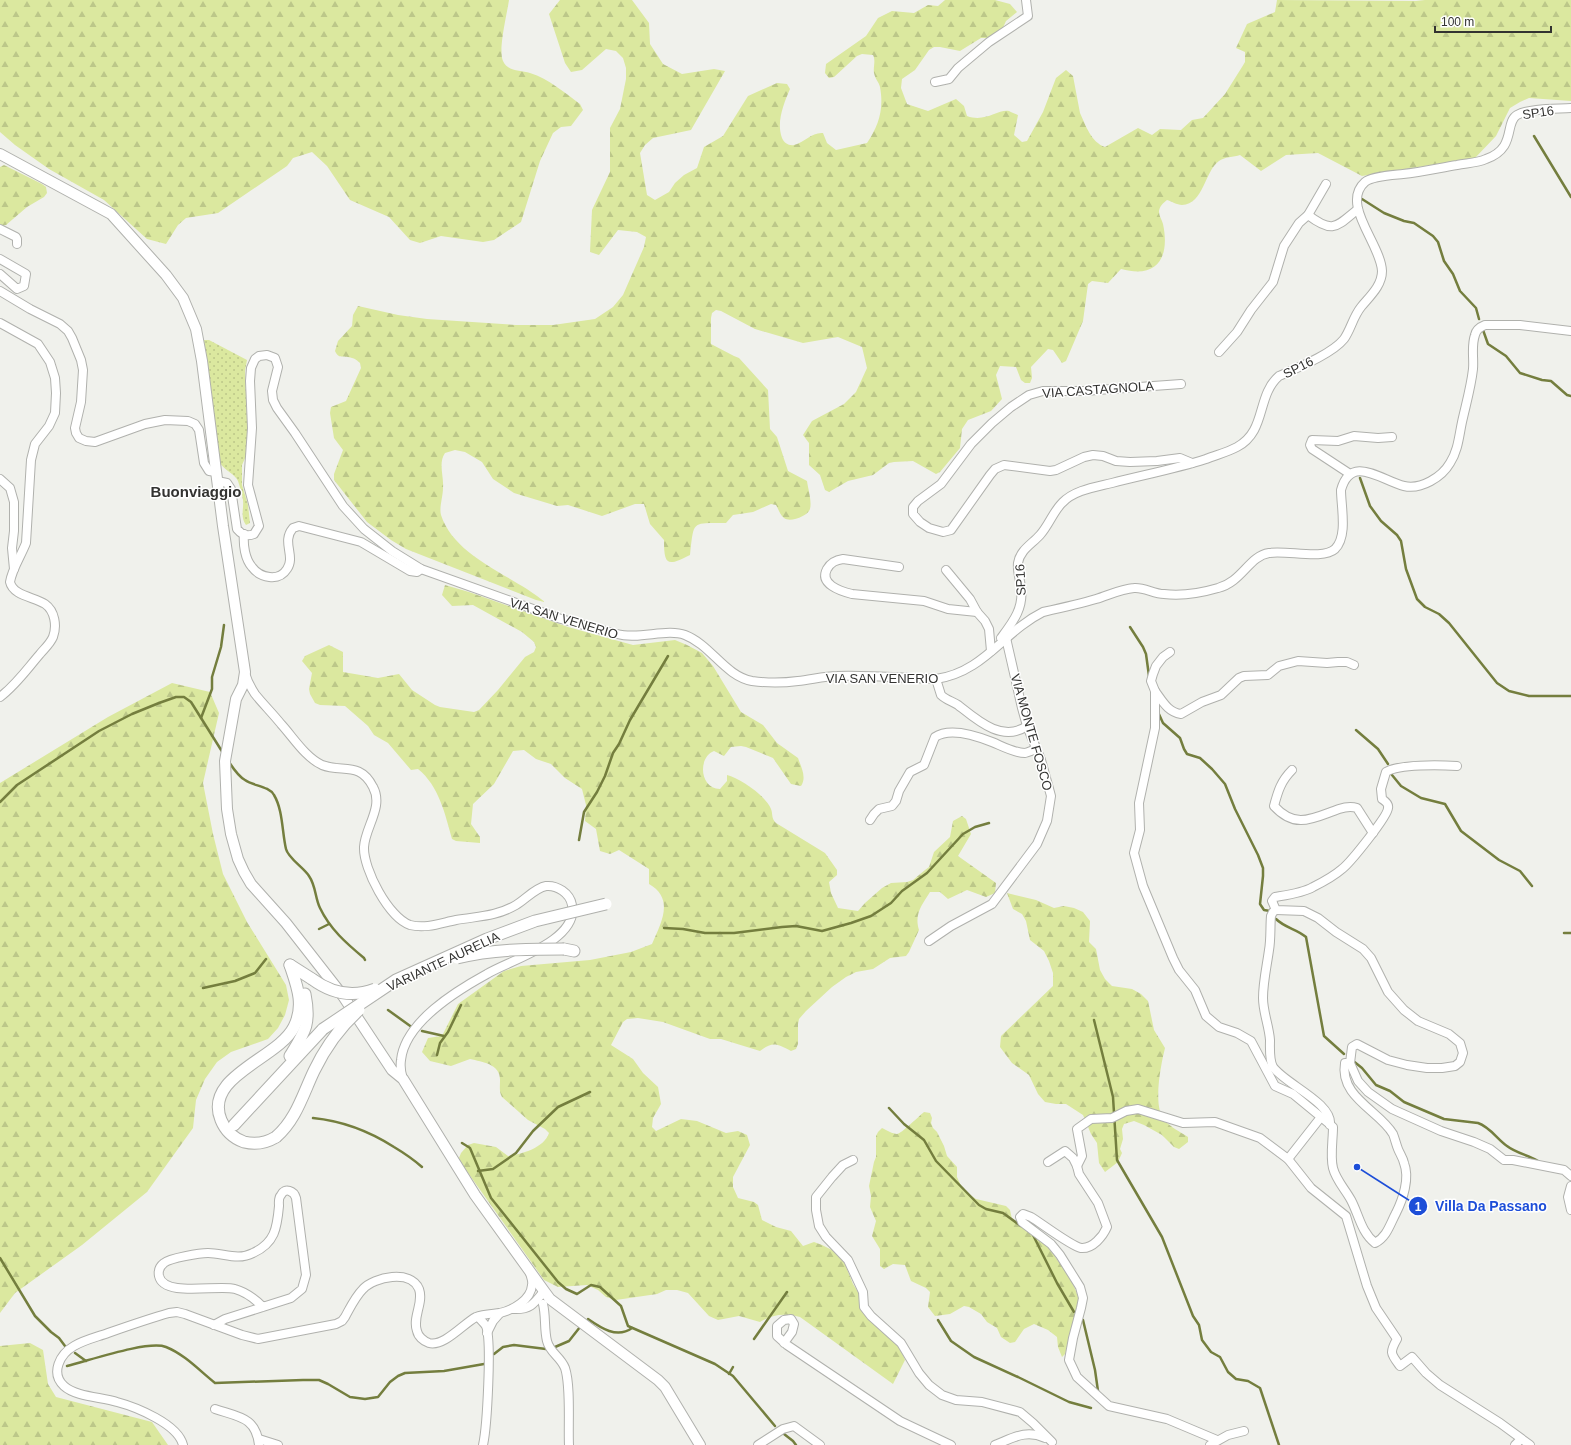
<svg xmlns="http://www.w3.org/2000/svg" width="1571" height="1445" font-family="Arial,sans-serif">
  <defs>
    <pattern id="grass-dots" width="8" height="8" patternUnits="userSpaceOnUse"><rect width="8" height="8" fill="#dbe89f"/><path d="M2 2h.1M6 6h.1" fill="none" stroke="#bcc789" stroke-width="1.8" stroke-linecap="round"/></pattern>
    <pattern id="forest-firs" width="22" height="20" patternUnits="userSpaceOnUse"><rect width="22" height="20" fill="#dbe89f"/><path d="M5 1l3.5 6h-7zM16 11l3.5 6h-7z" fill="#bcc789"/></pattern>
  </defs>
  <rect width="100%" height="100%" fill="#f0f1ec"/>
  <!-- grass -->
  <path fill="url(#grass-dots)" d="M203 340H209L247 360 245 371 248 442 246 456 242 465V485L248 505 250 523 246 525C240 517 244 509 243 500 242 494 240 487 238 481 235 474 224 470 220 463L202 341Z"/>
  <!-- forest -->
  <g fill="url(#forest-firs)">
    <path d="M0 0H509C507 14 498 50 503 61 508 72 521 70 530 73 549 79 565 93 580 104L583 110 571 126 561 127 553 133 540 161 521 222 494 240 483 242 441 236 420 243 410 240 389 217 350 200 327 166 312 152 293 158 287 166 218 213 186 218 178 225 166 244 147 239 104 200 49 169 15 145 0 132Z"/>
    <path d="M560 0H632L649 23 650 44 663 64 682 74 714 69 725 71 691 130 653 138 645 145 640 153 647 195 655 200 669 192 675 183 684 175 697 168 704 147 723 136 748 96 777 83 787 84 790 89C784 103 776 122 782 138 784 143 789 146 794 145 805 142 812 132 823 133L827 143 836 150 867 143C879 125 884 109 880 87 879 82 875 79 874 73 873 66 876 61 873 55L862 54 857 56 834 77 829 78 825 73 826 64 866 36 878 18 892 11 914 13 928 5 938 6 945 0H995L1010 4 1017 12 1006 21 1001 32 993 38H981L960 51 940 47H934L929 50 915 70 902 79 901 88 907 104 928 111 956 99 964 106 967 116C985 123 998 109 1009 111 1011 112 1015 114 1018 115L1014 135 1022 142 1027 141 1043 112 1056 78 1066 70 1073 76 1080 113C1086 126 1091 142 1105 147L1138 128 1152 135 1160 129 1181 130 1192 120 1203 118 1225 94 1242 67 1245 62V52L1236 48 1247 24 1275 12 1277 0 1416 1 1425 0H1571V101L1529 98 1520 102 1510 108 1496 136 1475 158 1362 176 1318 153 1286 155 1261 171 1240 155C1234 157 1224 157 1219 161 1204 172 1204 204 1182 205 1177 205 1171 201 1167 200 1163 203 1159 207 1159 212 1159 216 1162 220 1163 224 1170 257 1158 279 1121 269L1108 283 1092 281 1088 284 1083 321 1066 361 1062 363 1053 350 1048 349 1031 367 1032 378 1030 383H1025L1021 380 1016 367 1000 366 996 375 1002 399 991 411 968 420 962 429 960 448 940 472 936 474 913 461 894 462 889 463 873 475 848 481 829 492 825 490 820 475 809 465V443L803 435 812 421 844 404 856 392 867 368 862 347 838 337 803 343 755 329 721 311 716 310 712 313 711 318V344L734 356 739 358 768 390 770 429 777 437 788 471 807 481C808 489 812 501 810 509 808 516 790 523 784 518 780 515 778 508 776 505L771 504 753 512 733 515 726 523C691 523 694 520 690 555 667 567 664 565 664 540L650 524 644 504H635L602 516 568 505 557 506 514 493 493 479 482 462 465 452 455 450 445 453C438 463 444 476 443 488 443 496 439 508 441 515 455 558 513 575 545 602L536 600 406 549 391 540 367 522 334 480V474L343 450 334 438 330 413 331 407 346 401 361 368 360 363C358 361 354 358 352 358 344 355 339 360 335 351L338 341 352 326 353 315 358 306 398 315 427 319 516 325H553L595 319 613 307 623 295 644 247 646 237 637 232 618 230 599 255 590 252 592 210 610 172V128L620 109 626 79V68L623 58 616 51 606 49 582 70 571 72 565 63 549 14Z"/>
    <polygon points="4,165 42,184 46,187 47,193 44,197 27,207 6,225 0,226 0,167"/>
    <path d="M445 585 469 592 568 627 633 645 675 640 687 645 702 653 713 666 741 712 763 725 777 743 798 758C801 767 807 777 801 786L791 784 773 758 746 747 741 746 731 747 724 756 714 751C698 757 699 788 720 789L727 781V775C740 778 766 796 771 809 773 814 771 818 776 823L825 853 837 870V875L829 882 831 893 838 908 858 911 865 903 882 888 891 883 907 882 913 880 925 870 929 867 934 852 950 837 953 821 962 816 966 819 971 834 958 856 996 883 995 893 986 897 967 890 948 899 940 892H930C922 905 914 914 919 930L909 952 906 956 890 958 873 969 856 972 846 977 832 987 806 1011 799 1019 798 1024V1044L796 1049 791 1051C777 1044 773 1041 760 1051L721 1039H710L663 1022 638 1018 627 1019 623 1022 611 1045 633 1059 643 1073 658 1087 661 1104 653 1118 652 1127 656 1131 681 1119 697 1121 726 1133 738 1131 747 1135 750 1145 733 1177V1187L738 1198 754 1202 758 1205 762 1220 776 1227 791 1231 803 1246 814 1242 822 1245 836 1252 843 1259 853 1284 870 1311 893 1331 905 1360 893 1384 800 1317C785 1313 773 1314 760 1322L739 1316 718 1320 709 1316 688 1293 677 1290H666L657 1294 616 1300 606 1297 598 1290 587 1285 558 1287 544 1280 461 1163 459 1158 461 1153 468 1145 474 1143 496 1147 508 1156C522 1154 544 1148 549 1133L545 1129 528 1120 502 1097C499 1092 500 1087 500 1081 501 1064 483 1062 470 1059L451 1066 430 1061 422 1052 428 1038 442 1036 458 1004 504 971 521 966 590 960 631 952 652 944C661 923 675 899 649 884V869L619 850 610 854 600 851 596 829 585 821 586 805 582 789 565 778 551 764 536 759 524 750 513 751 494 784 473 804 471 824 480 837V843L456 841 452 839C445 814 439 786 418 769L411 770 388 743 374 735 368 726 345 706 320 705 315 703 310 694 309 689 312 673 302 661 305 656 329 645 343 652V672L378 678 399 674 412 690 435 705 440 707 474 712 479 710 498 690 525 657 534 652 536 647 534 642 522 632 473 605 452 606 442 595Z"/>
    <polygon points="172,683 210,692 219,713 203,783 213,834 223,874 247,922 286,985 289,1000 285,1015 278,1028 268,1039 231,1052 217,1062 205,1079 196,1100 193,1128 147,1192 82,1245 15,1293 0,1313 0,783 108,717"/>
    <path d="M1007 893 1036 900 1054 908 1064 906 1074 908 1083 912 1090 921 1089 942 1096 949 1100 970 1105 979 1112 986 1132 989 1141 994 1148 1001 1154 1030 1165 1048C1161 1064 1152 1108 1165 1121 1171 1127 1180 1132 1188 1137V1142L1179 1149 1174 1147 1162 1135 1144 1125 1134 1121 1124 1124 1122 1129 1123 1139 1120 1149 1122 1153 1118 1162 1105 1172 1099 1163 1097 1143 1091 1134 1083 1115 1066 1104H1056L1045 1102 1038 1094 1029 1075 1012 1063 1000 1047 1001 1036 1053 986V973L1049 961 1044 951 1030 940 1026 921 1022 914 1013 909Z"/>
    <path d="M924 1112 930 1113 932 1118 931 1123 933 1128 937 1132 944 1146 947 1156 957 1167V1177L963 1190 976 1199 1006 1206 1010 1210 1012 1219 1047 1245 1070 1278 1076 1291 1080 1303 1065 1354 1062 1357 1058 1347 1057 1337 1048 1330 1034 1324 1024 1329 1015 1342 1010 1343 1001 1337 997 1328 987 1322 981 1314 969 1307 964 1306 950 1314 935 1316 928 1307 930 1292 926 1288 911 1281 905 1265 893 1264 884 1269 880 1266V1249L872 1236 876 1221 870 1207 871 1196 869 1186 874 1162 876 1157V1136L878 1132 882 1128C886 1130 893 1134 897 1134 901 1134 919 1116 924 1112Z"/>
    <polygon points="30,1343 43,1350 48,1384 56,1397 152,1422 168,1445 0,1445 0,1346"/>
  </g>
  <g fill="none" stroke-linecap="round" stroke-linejoin="round">
    <!-- stream -->
    <g stroke="#747e3e" stroke-width="2.5">
      <polyline points="1534,136 1571,197"/>
      <polyline points="1362,199 1384,213 1404,221 1414,223 1433,236 1438,242 1444,261 1453,274 1460,291 1476,308 1479,319"/>
      <polyline points="1483,330 1488,344 1506,356 1520,373 1542,380 1551,381 1567,395 1571,396"/>
      <polyline points="1360,478 1370,506 1381,521 1397,535 1401,541 1406,569 1417,599 1425,607 1439,614 1449,623 1497,683 1509,691 1529,696 1571,696"/>
      <polyline points="1130,627 1143,647 1146,654 1149,676"/>
      <polyline points="1158,712 1163,723 1180,738 1184,749 1187,754 1200,758 1212,769 1225,784 1235,809 1258,855 1263,868 1263,876 1260,904 1264,910 1270,911"/>
      <polyline points="201,718 212,689 212,677 221,647 224,625"/>
      <polyline points="1356,730 1378,749 1388,764"/>
      <path d="M229 762C233 768 238 776 245 780 253 786 269 786 274 795 283 810 282 832 286 849 288 858 304 868 309 876 316 886 315 898 320 908 330 929 346 943 364 958L365 960"/>
      <polyline points="1392,775 1401,786 1421,798 1445,804 1461,831 1499,860 1520,871 1532,886"/>
      <polyline points="0,802 17,785 99,731 132,714 159,703 176,697 184,697 191,702 223,753"/>
      <polyline points="579,840 584,812 597,792 605,776 613,753 619,744 630,720 668,656"/>
      <path d="M1276 919C1285 928 1297 929 1306 937L1324 1036 1344 1054"/>
      <polyline points="664,928 683,929 705,933 734,933 782,927 796,926 822,931 851,923 871,916 891,903 902,891 927,873 963,834 975,827 989,823"/>
      <polyline points="319,929 329,924"/>
      <polyline points="1564,933 1571,933"/>
      <polyline points="203,988 235,981 255,973 266,959"/>
      <polyline points="388,1010 413,1028"/>
      <polyline points="1094,1020 1113,1097 1117,1160 1162,1237 1193,1316 1199,1325 1202,1340 1211,1352 1220,1357 1228,1372 1236,1379 1248,1381 1260,1388 1279,1445"/>
      <polyline points="422,1031 444,1036"/>
      <polyline points="437,1055 440,1043 448,1032 461,1005"/>
      <path d="M1352 1060 1362 1068 1376 1085 1390 1091 1404 1102 1444 1119 1478 1123C1490 1127 1497 1139 1507 1146 1516 1153 1528 1155 1538 1161"/>
      <polyline points="889,1108 904,1124 924,1140 936,1161 979,1205 986,1209 1003,1213 1021,1226"/>
      <path d="M313 1118C343 1121 369 1131 394 1147 404 1153 413 1159 422 1167"/>
      <polyline points="462,1143 470,1148 491,1198 558,1282 566,1289 577,1294 591,1285 600,1287 621,1306 628,1326 715,1364 733,1376 775,1426"/>
      <polyline points="478,1171 493,1169 516,1153 533,1131 558,1107 590,1092"/>
      <polyline points="1033,1235 1057,1283 1074,1312"/>
      <polyline points="0,1258 35,1316 51,1332 59,1338 65,1346"/>
      <path d="M588 1319C601 1328 617 1339 632 1328"/>
      <polyline points="938,1320 951,1341 974,1357 1018,1377 1069,1402 1091,1408"/>
      <polyline points="1083,1320 1095,1370 1098,1391"/>
      <polyline points="754,1339 787,1292"/>
      <polyline points="555,1347 569,1341 580,1327"/>
      <polyline points="75,1353 86,1361"/>
      <polyline points="494,1354 503,1347 514,1345 546,1349"/>
      <path d="M67 1366C88 1361 148 1340 166 1347 184 1354 200 1371 215 1383L303 1380H319L328 1384 350 1397 365 1399 378 1397 390 1382 398 1376 405 1373 444 1371 484 1364"/>
      <polyline points="729,1374 733,1367"/>
      <polyline points="784,1434 793,1441 796,1445"/>
    </g>
    <!-- minor casing -->
    <g stroke="#b0b1ad" stroke-width="10">
      <g id="minor">
        <polyline points="935,82 949,79 958,68 989,42 1028,16 1026,0"/>
        <polyline points="1308,215 1326,184"/>
        <polyline points="0,229 16,237 17,239 17,244"/>
        <polyline points="0,259 26,274 24,286 17,289 0,274"/>
        <polyline points="0,291 30,309 60,324 68,331 72,338 81,360 83,370 81,402 75,428 76,433 79,438 86,441 95,442 145,424 165,420 188,421 195,424 199,430 204,463 209,471 216,472"/>
        <path d="M0 323 38 344 50 362 55 378 56 393 55 413 49 426 35 444 31 460 26 543C21 556 12 569 10 582 13 596 35 597 45 604 55 611 57 626 53 637 50 644 44 649 40 654 27 669 16 685 0 697"/>
        <path d="M1219 352 1237 332 1251 310 1273 282 1284 246 1299 223 1308 215C1333 234 1336 227 1358 209"/>
        <polyline points="1181,384 1084,391 1043,391 1029,395 1011,407 992,423 971,444 941,484 918,501 913,507 913,514 920,522 929,528 943,532 951,530 990,475 995,469 1004,465 1050,471 1056,470 1084,457 1093,455 1103,456 1116,461 1130,462 1157,461 1180,458 1192,463"/>
        <polyline points="1350,474 1312,449 1310,445 1312,440 1338,441 1354,436 1378,438 1392,437"/>
        <polyline points="0,479 10,488 14,502 14,531 12,548 14,569"/>
        <path d="M217 481 227 483 231 489 237 529C242 535 247 537 254 534L259 526 248 485 252 428 250 381 251 368 255 359 259 356 267 355 275 358 278 367 272 391 273 400 277 408 295 433 343 506 364 529 392 551 421 569 561 619 617 634C639 640 667 628 685 635 711 645 725 676 752 681 767 683 783 683 798 681 810 680 824 676 837 676 870 675 903 678 936 679 984 672 1003 632 1043 612 1061 608 1079 604 1096 599 1109 595 1121 589 1134 588 1144 587 1154 594 1164 594 1181 596 1201 593 1218 588 1242 582 1249 556 1269 553 1287 550 1323 560 1335 549 1348 536 1341 507 1341 490 1351 453 1382 481 1404 486 1421 490 1442 477 1450 463 1458 451 1459 436 1462 422 1466 404 1471 387 1473 369 1474 358 1471 346 1475 335 1476 330 1480 327 1485 325H1520L1571 331"/>
        <path d="M244 534C243 545 245 559 252 567 260 578 279 582 287 569 296 556 281 542 293 528L299 526 361 542 410 571 417 572 421 569"/>
        <path d="M899 567 843 559C836 560 831 562 827 569 819 584 840 591 852 594L924 601 948 609 977 612"/>
        <polyline points="946,570 970,599 977,612 985,621 989,629 991,651"/>
        <path d="M1001 638C1013 622 1024 608 1021 587 1020 579 1017 571 1018 563 1020 550 1032 544 1040 535 1049 525 1053 512 1062 503 1074 490 1096 487 1112 483 1143 475 1175 469 1206 459 1216 455 1228 452 1237 447 1267 431 1256 396 1279 376 1297 368 1332 354 1344 339 1351 329 1353 317 1361 307 1369 297 1382 286 1382 271 1381 244 1340 204 1365 182 1372 176 1394 175 1403 174 1421 172 1439 168 1457 165 1467 163 1477 163 1486 159 1517 148 1504 123 1517 115 1529 108 1557 109 1571 108"/>
        <polyline points="1170,652 1163,657 1156,666 1153,674 1151,681 1155,691 1155,728 1139,803 1140,830 1134,853 1143,886 1173,958 1179,970 1195,990 1206,1016 1219,1027 1237,1033 1251,1041 1275,1086 1293,1094 1321,1117 1288,1159"/>
        <path d="M245 673C247 680 251 688 255 694 263 704 273 714 281 724 293 737 305 757 322 765 342 773 360 761 373 787 384 807 365 827 364 847 363 869 389 918 410 925 426 929 441 923 456 920 479 916 495 917 516 905 526 899 535 888 546 886 557 885 570 893 572 905 579 941 510 960 487 974 456 991 405 1022 401 1060 400 1067 401 1073 403 1079"/>
        <path d="M936 679 941 695C946 700 952 701 958 705 977 720 1002 743 1027 726"/>
        <path d="M1155 691C1163 702 1168 712 1181 714L1202 702 1221 695 1239 678 1244 676 1268 675 1279 666 1298 661 1327 663 1338 662H1347L1354 665"/>
        <path d="M1457 766C1440 765 1399 764 1386 772L1381 789 1382 799C1385 801 1389 804 1388 808 1388 816 1350 863 1342 869 1334 876 1323 882 1313 887 1303 893 1287 895 1275 897L1272 901 1276 910 1304 911 1318 918 1336 932 1363 949 1371 958 1388 992 1404 1010 1418 1021 1449 1034 1460 1043 1463 1053 1460 1062 1455 1066 1442 1068H1427L1407 1065 1388 1060 1357 1044 1352 1047 1350 1063 1358 1081 1368 1092 1392 1109 1441 1131 1474 1142 1490 1149 1504 1160H1513L1564 1170 1571 1176"/>
        <path d="M1292 770C1281 781 1278 791 1274 806 1296 830 1313 818 1339 809 1345 807 1351 806 1357 808L1373 833"/>
        <path d="M870 820 874 814 879 809 892 806 896 801 899 791 910 772 924 765 935 737C950 727 977 736 992 742 1002 746 1014 753 1025 753 1029 752 1033 750 1037 749"/>
        <path d="M1276 910 1273 912 1271 916C1270 927 1271 939 1269 950 1267 965 1263 982 1263 998 1263 1012 1269 1026 1270 1040 1270 1047 1269 1060 1273 1067 1285 1084 1333 1103 1330 1125"/>
        <polyline points="929,941 951,926 992,904 1037,844 1047,821 1051,796 1048,785 1041,760 1027,726 1022,708 1006,638"/>
        <path d="M1321 1117 1333 1127C1333 1140 1330 1156 1333 1168 1336 1180 1345 1189 1351 1200 1359 1215 1361 1232 1375 1243 1387 1237 1390 1224 1396 1213 1403 1199 1410 1178 1404 1163 1403 1158 1400 1154 1398 1149 1396 1144 1395 1139 1393 1134 1380 1111 1339 1097 1345 1063H1350"/>
        <polyline points="853,1160 843,1165 832,1177 816,1197 816,1210 819,1226 826,1237 848,1260 863,1292 864,1307 871,1316 901,1343 919,1373 929,1385 942,1395 956,1400 982,1402 1020,1412 1033,1423 1052,1442"/>
        <path d="M1048 1162 1065 1151 1073 1158 1077 1166 1079 1174 1098 1203 1107 1227C1103 1236 1093 1249 1081 1248 1071 1246 1041 1223 1031 1217L1023 1214 1020 1217 1022 1222 1051 1244 1060 1255 1080 1287 1083 1298 1081 1308 1073 1338 1069 1360 1077 1377 1109 1406 1167 1419 1217 1440"/>
        <path d="M1077 1166 1082 1156 1077 1129 1091 1119 1112 1118 1126 1111 1138 1109 1183 1123 1215 1122 1260 1138 1288 1159 1311 1188 1346 1216 1367 1286 1376 1308 1397 1339C1389 1353 1391 1354 1400 1366L1412 1357 1426 1373 1440 1385 1500 1423 1530 1445"/>
        <polyline points="1571,1186 1568,1197 1571,1210"/>
        <path d="M543 1304C546 1316 544 1329 547 1341 550 1353 560 1356 565 1368 571 1386 568 1425 569 1445"/>
        <path d="M513 1309C530 1310 534 1304 544 1291"/>
        <path d="M478 1317C480 1319 484 1323 486 1326 492 1341 487 1427 483 1445"/>
        <path d="M214 1325 225 1319 291 1298 302 1289 306 1275 296 1198C294 1191 285 1187 281 1195 278 1198 279 1203 279 1206 277 1228 275 1243 253 1253 238 1261 223 1253 208 1253 200 1253 170 1258 164 1263 160 1266 158 1271 159 1276 164 1298 219 1284 235 1289 246 1292 255 1299 263 1307"/>
        <polyline points="487,1333 493,1321 500,1313"/>
        <polyline points="784,1343 792,1332 794,1324 791,1319 784,1320 777,1326 777,1336 787,1345 900,1421 951,1445"/>
        <path d="M215 1409C239 1417 256 1417 259 1445"/>
        <polyline points="259,1439 278,1445"/>
        <path d="M183 1445C178 1424 136 1407 117 1402 102 1397 76 1397 64 1386 50 1373 60 1354 74 1346 84 1340 97 1337 108 1333 128 1326 148 1319 169 1313L177 1312 185 1314 242 1335 258 1339 336 1324 342 1321 345 1317C350 1308 355 1297 363 1289 374 1277 411 1269 419 1289 424 1303 412 1317 417 1331 418 1336 423 1341 429 1343 444 1347 463 1324 476 1317 483 1314 492 1314 500 1313 513 1310 531 1300 532 1285 533 1281 531 1277 530 1273"/>
        <polyline points="758,1445 783,1429 794,1426 820,1445"/>
        <path d="M995 1445C1013 1438 1026 1429 1045 1438"/>
        <polyline points="1210,1445 1228,1435 1244,1431"/>
        <polyline points="1515,1445 1521,1439"/>
      </g>
    </g>
    <!-- major casing -->
    <g stroke="#b0b1ad" stroke-width="12">
      <polyline id="major" points="0,154 111,214 166,275 183,298 196,329 202,361 223,526 245,672 243,685 236,699 225,761 227,809 231,834 238,859 244,872 251,884 286,923 343,996 392,1070 403,1079 475,1195 544,1291 550,1299 658,1380 665,1387 700,1445"/>
    </g>
    <!-- highway casing -->
    <g stroke="#b0b1ad" stroke-width="13">
      <g id="highway">
        <polyline points="564,949 574,951"/>
        <polyline points="290,965 312,979"/>
        <path d="M290 1056C305 1032 311 1024 305 994"/>
        <polyline points="234,1125 323,1029"/>
        <path d="M276 1137C266 1143 256 1145 244 1142 233 1138 225 1130 221 1120 203 1076 278 1059 294 1027 305 1005 297 986 290 965"/>
      </g>
    </g>
    <!-- minor -->
    <use href="#minor" stroke="#fff" stroke-width="8"/>
    <!-- major -->
    <use href="#major" stroke="#fff" stroke-width="10"/>
    <!-- highway -->
    <use href="#highway" stroke="#fff" stroke-width="11"/>
    <!-- highway-bridge casing -->
    <g stroke="#b0b1ad" stroke-width="13" stroke-linecap="butt">
      <g id="highway-bridge">
        <path d="M457 958C492 949 528 949 564 949"/>
        <path d="M312 979C331 993 352 998 375 989"/>
        <polyline points="323,1029 396,980 487,939 535,921 606,904"/>
        <path d="M276 1137C296 1120 303 1094 314 1071 325 1048 340 1027 359 1010"/>
      </g>
    </g>
    <!-- highway-bridge -->
    <use href="#highway-bridge" stroke="#fff" stroke-width="11"/>
  </g>
  <g text-anchor="middle" stroke-width="3" stroke-linejoin="round" paint-order="stroke">
    <!-- street labels -->
    <g font-size="13" fill="#333331" stroke="#fff">
      <text transform="translate(1538 112) rotate(-8)" y="5">SP16</text>
      <text transform="translate(1298 367) rotate(-27)" y="5">SP16</text>
      <text transform="translate(1098 389) rotate(-4)" y="5">VIA CASTAGNOLA</text>
      <text transform="translate(1020 580) rotate(-93)" y="5">SP16</text>
      <text transform="translate(564 618) rotate(17)" y="5">VIA SAN VENERIO</text>
      <text x="882" y="683">VIA SAN VENERIO</text>
      <text transform="translate(1032 732) rotate(74)" y="5">VIA MONTE FOSCO</text>
      <text transform="translate(443 961) rotate(-25)" y="5">VARIANTE AURELIA</text>
    </g>
    <!-- quarter labels -->
    <g font-size="15" font-weight="bold" fill="#333331" stroke="#fff">
      <text x="196" y="497">Buonviaggio</text>
    </g>
  </g>
  <!-- callouts -->
  <path fill="none" stroke="#1d4ed8" stroke-width="1.5" d="M1357 1167L1418 1206"/>
  <g fill="#1d4ed8" stroke="#fff" stroke-width="1.5">
    <circle cx="1357" cy="1167" r="4"/>
    <circle cx="1418" cy="1206" r="10"/>
  </g>
  <g font-size="12" text-anchor="middle" font-weight="bold" fill="#fff">
    <text x="1418" y="1211">1</text>
  </g>
  <g font-size="14" text-anchor="middle" font-weight="bold" fill="#1d4ed8" stroke="#fff" stroke-width="3" stroke-linejoin="round" paint-order="stroke">
    <text x="1491" y="1211">Villa Da Passano</text>
  </g>
  <!-- scale -->
  <path d="M1435 26v6h116v-6" fill="none" stroke="#333331" stroke-width="2"/>
  <text x="1441" y="26" font-size="12" fill="#333331" stroke="#ffffff" stroke-width="3" paint-order="stroke">100 m</text>
</svg>
